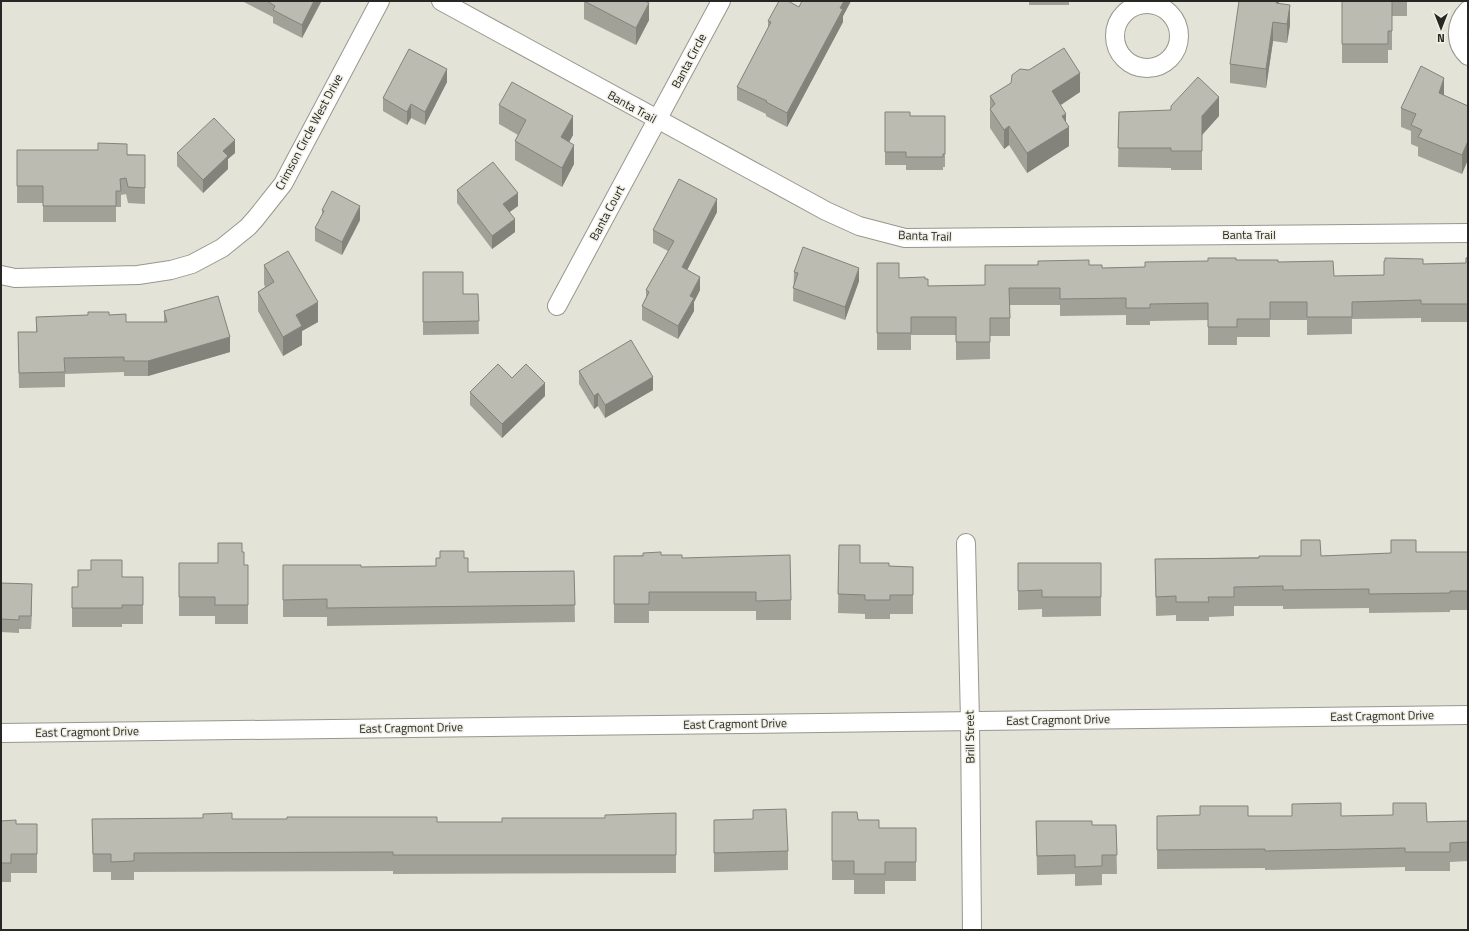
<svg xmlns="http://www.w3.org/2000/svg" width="1469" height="931" font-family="'Titillium Web',sans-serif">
  <rect width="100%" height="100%" fill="#e3e3d8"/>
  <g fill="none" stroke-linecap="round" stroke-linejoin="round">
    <!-- street casing -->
    <g stroke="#97978d" stroke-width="20">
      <g id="street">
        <polyline points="441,1 826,211 859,226 905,238 1468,233"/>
        <circle cx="1147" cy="36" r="32"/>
        <path d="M1468 10C1455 23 1454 43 1468 56"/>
        <polyline points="1,275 15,278 138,275 171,270 192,264 222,248 248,227 256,218 283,184 380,1"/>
        <polyline points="557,306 721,1"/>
        <polyline points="966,543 970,722 972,930"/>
        <polyline points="1,733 1468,715"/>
      </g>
    </g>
    <!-- street -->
    <use href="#street" stroke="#fff" stroke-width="18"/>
  </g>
  <!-- wall -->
  <g fill="#a1a198">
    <polygon points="242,1 321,1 321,2 302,38 273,23 273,17"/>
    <polygon points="584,1 649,20 636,45 584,19"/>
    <polygon points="802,1 851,1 843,16 843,22 787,127 766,116 766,114 737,100 737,87 768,28 768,21 799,7"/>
    <rect x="1029" y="1" width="40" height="4"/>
    <polygon points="1279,1 1279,4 1290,25 1287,43 1273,41 1266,88 1230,83 1230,64"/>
    <polygon points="1342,1 1407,1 1407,16 1392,16 1392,50 1388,50 1388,63 1342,63"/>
    <polygon points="447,82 425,125 411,118 407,125 383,111 383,98"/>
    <polygon points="1011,83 1080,92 1060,105 1066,123 1069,146 1027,173 1009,145 1004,149 990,128 990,96"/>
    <polygon points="1444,96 1468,106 1462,174 1418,156 1418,147 1411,144 1411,131 1401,127 1401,108"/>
    <polygon points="499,105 573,135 569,142 574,164 562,187 515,160 515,141 518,135 499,124"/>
    <polygon points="885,112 910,116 945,116 945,167 943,167 943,170 906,170 906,165 885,165"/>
    <polygon points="1119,112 1219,116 1202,135 1202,170 1171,170 1171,168 1118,167"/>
    <polygon points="17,150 145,155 145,204 128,203 126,194 121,195 121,207 116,207 116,222 43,222 43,203 17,203"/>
    <polygon points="177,153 235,153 228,159 228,169 203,193 177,166"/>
    <polygon points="457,190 518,206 509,212 515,232 492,249 457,203"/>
    <polygon points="322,210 360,220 342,255 315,241 315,228 322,215"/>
    <polygon points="717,212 687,270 700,290 694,302 694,311 678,339 642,320 642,306 646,297 646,290 668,251 653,243 653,230"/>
    <polygon points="1468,257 1468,322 1421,322 1421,318 1352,319 1352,334 1307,335 1307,320 1270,320 1270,337 1237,337 1237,345 1208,345 1208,320 1150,321 1150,325 1126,325 1126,315 1060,316 1060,305 1010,305 1010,336 990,336 990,359 956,360 956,335 911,335 911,350 877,350 877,263 899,278 925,279 928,286 985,285 1089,265 1102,268 1145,267 1208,261 1236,260 1278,262 1334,276 1384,275 1423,264 1466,263"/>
    <polygon points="264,265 318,322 302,331 302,345 283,356 258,311 258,292 265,287 264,284"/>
    <polygon points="423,272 463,294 478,294 479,334 423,335"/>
    <polygon points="794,272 859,281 845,320 793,301"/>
    <polygon points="164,311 230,352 148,376 124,376 124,372 65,374 65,387 19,388 18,332 36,332 36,317 109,315 126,322 164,322"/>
    <polygon points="579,371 653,390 605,418 598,406 594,409 579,384"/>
    <polygon points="512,378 545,396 502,438 470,405 470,392"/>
    <polygon points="839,545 860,563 889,566 913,567 913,614 890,614 890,619 865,619 865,614 838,613"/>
    <polygon points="242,552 244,565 248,565 248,624 215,624 215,616 179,616 179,563 218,563"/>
    <polygon points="1416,552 1468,552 1468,610 1450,610 1450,612 1369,613 1369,608 1283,609 1283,606 1234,606 1234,616 1209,617 1209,621 1176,621 1176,615 1156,616 1155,559 1321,556"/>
    <polygon points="661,555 682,558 791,600 791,620 756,620 756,611 649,611 649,623 614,623 614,556"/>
    <polygon points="464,558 468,572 574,571 575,622 327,626 327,617 283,617 283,565 361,567 436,566"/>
    <polygon points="1018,563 1101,563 1101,616 1042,617 1042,609 1018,610"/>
    <polygon points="122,577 143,577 143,624 122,624 122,627 72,627 72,587 78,587"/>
    <polygon points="1,583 32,597 31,629 19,629 19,633 1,632"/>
    <polygon points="832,812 879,828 916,828 916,881 885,881 885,894 854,894 854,880 832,880"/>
    <polygon points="676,813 676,873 393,874 393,871 134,872 134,880 111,880 111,872 93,872 92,819 232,819 437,822 502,822 605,818"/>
    <polygon points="1157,816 1341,816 1427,822 1468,821 1468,861 1450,862 1450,871 1405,871 1405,867 1265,870 1265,868 1157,869"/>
    <polygon points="714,820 788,851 788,870 714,872"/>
    <polygon points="1,821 16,824 37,824 37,873 11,873 11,882 1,882"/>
    <polygon points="1036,821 1092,825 1116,825 1117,874 1102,874 1102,885 1075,886 1075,874 1037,875"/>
  </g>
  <!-- shaded-wall -->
  <g fill="#83837c">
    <polygon points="314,1 321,1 321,2 302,38 302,25"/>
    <polygon points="844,1 851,1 843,16 843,22 787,127 787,113"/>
    <polygon points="1277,1 1279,1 1279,4 1276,23"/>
    <polygon points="649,3 649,20 636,45 636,28"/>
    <polygon points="1290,5 1290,25 1287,43 1287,24"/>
    <polygon points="1273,22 1273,41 1266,88 1266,69"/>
    <polygon points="447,69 447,82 425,125 425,112"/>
    <polygon points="1080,73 1080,92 1052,111 1052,91"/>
    <polygon points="1444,78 1444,98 1439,93"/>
    <polygon points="1219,97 1219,116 1202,135 1202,116"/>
    <polygon points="411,104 411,118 407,125 407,112"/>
    <polygon points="1066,114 1066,128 1069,127 1069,146 1027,173 1027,153 1062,116"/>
    <polygon points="573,116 573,135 561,157 561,137"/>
    <polygon points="1009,126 1009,145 1004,149 1004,130"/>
    <polygon points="235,140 235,153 228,159 228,169 203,193 203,180 223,151"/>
    <polygon points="1468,141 1468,160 1462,174 1462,155"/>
    <polygon points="574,145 574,164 562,187 562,168"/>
    <polygon points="518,193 518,206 503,217 503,204"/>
    <polygon points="717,199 717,212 682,280 682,267"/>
    <polygon points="360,206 360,220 342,255 342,242"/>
    <polygon points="515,219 515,232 492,249 492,236"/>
    <polygon points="859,268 859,281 845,320 845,307"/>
    <polygon points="700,277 700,290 694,302 694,311 678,339 678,326 690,296"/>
    <polygon points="318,302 318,322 302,331 302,345 283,356 283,337 296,315"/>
    <polygon points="230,337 230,352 148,376 148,361"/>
    <polygon points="653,377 653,390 605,418 605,405"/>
    <polygon points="545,383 545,396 502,438 502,424"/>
    <polygon points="598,393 598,406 594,409 594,396"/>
    <polygon points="32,584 32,597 31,629 31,616"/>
  </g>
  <!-- building -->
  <g fill="#bbbbb1" stroke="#83837c">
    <polygon points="267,1 314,1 302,25 273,10 275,6"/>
    <polygon points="585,1 645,1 649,3 636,28 584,1"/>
    <polygon points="779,1 788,1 799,7 802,1 844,1 840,8 843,9 787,113 766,102 767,101 737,87 771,22 768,21"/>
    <polygon points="1239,1 1277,1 1276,3 1290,5 1287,24 1273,22 1266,69 1230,64"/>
    <polygon points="1342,1 1392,1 1392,31 1388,31 1388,44 1342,44"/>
    <polygon points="1064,48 1080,73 1052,91 1066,114 1062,116 1069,127 1027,153 1009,126 1004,130 990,109 995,104 990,96 1011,83 1012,75 1020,69 1029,70"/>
    <polygon points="409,49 447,69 425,112 411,104 407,112 383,98"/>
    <polygon points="1421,66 1444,78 1439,93 1468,106 1468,141 1462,155 1418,137 1422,130 1411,125 1416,114 1401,108"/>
    <polygon points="1198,77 1219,97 1202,116 1202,151 1171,151 1171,148 1118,148 1119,112 1171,110 1171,106"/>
    <polygon points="512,82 573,116 561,137 574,145 562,168 515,141 526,120 499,105"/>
    <polygon points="885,112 910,112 910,116 945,116 945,154 943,154 943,157 906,157 906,152 885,152"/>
    <polygon points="214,118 235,140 223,151 228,156 203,180 177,153"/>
    <polygon points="98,143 127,144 127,155 145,155 145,188 128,187 126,178 120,179 121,191 116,191 116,206 43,206 43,186 17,186 17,150 98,150"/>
    <polygon points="493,162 518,193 503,204 515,219 492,236 457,190"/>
    <polygon points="679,179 717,199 682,267 700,277 690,296 694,298 678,326 642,306 649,292 646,290 674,241 653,230"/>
    <polygon points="332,191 360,206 342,242 315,228 324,211 322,210"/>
    <polygon points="803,247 859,268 845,307 793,288 798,273 794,272"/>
    <polygon points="288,251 318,302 296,315 302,326 283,337 258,292 274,282 264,265"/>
    <polygon points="1468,257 1468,304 1421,304 1421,300 1352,302 1352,317 1307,317 1307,302 1270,302 1270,319 1237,319 1237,327 1208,327 1208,303 1150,304 1150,308 1126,308 1126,298 1060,299 1060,288 1009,288 1010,318 990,318 990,342 956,342 956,317 911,317 911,333 877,333 877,263 899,263 899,278 925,277 925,279 928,279 928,286 985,285 985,265 1038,265 1038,261 1089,260 1089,265 1102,265 1102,268 1145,267 1145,262 1208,261 1208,258 1236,258 1236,260 1278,260 1278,262 1333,261 1334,276 1384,275 1384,261 1385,261 1385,258 1423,259 1423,264 1466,263 1466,258"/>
    <polygon points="423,272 463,272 463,294 478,294 479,321 423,322"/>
    <polygon points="218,296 230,337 148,361 124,361 124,357 64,358 65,372 19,373 18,332 37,332 36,317 88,315 88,312 109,312 109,315 126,314 126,322 167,322 164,311"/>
    <polygon points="631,340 653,377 605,405 598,393 594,396 579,371"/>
    <polygon points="498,364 512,378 526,364 545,383 502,424 470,392"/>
    <polygon points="1301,540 1320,540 1321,556 1391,553 1391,540 1416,540 1416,552 1468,552 1468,591 1450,591 1450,593 1369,594 1369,589 1283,590 1283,586 1234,587 1234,597 1208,597 1209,602 1176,602 1176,596 1156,597 1155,559 1259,558 1259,556 1301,556"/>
    <polygon points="218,543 242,543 242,552 244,552 244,565 248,565 248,605 215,605 215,597 179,597 179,563 218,563"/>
    <polygon points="839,545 860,545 860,563 889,563 889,566 913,567 913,595 890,595 890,600 865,600 865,595 838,594"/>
    <polygon points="440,551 464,551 464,558 468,558 468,572 574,571 575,605 327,608 327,599 283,600 283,565 361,565 361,567 436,566 436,558 440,558"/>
    <polygon points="661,552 661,555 682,555 682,558 790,555 791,600 756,601 756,592 649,592 649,604 614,604 614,556 643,556 643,553"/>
    <polygon points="91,560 122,560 122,577 143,577 143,605 122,605 122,608 72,608 72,587 78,587 78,570 91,570"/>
    <polygon points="1018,563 1101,563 1101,597 1042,597 1042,590 1018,591"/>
    <polygon points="1,583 32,584 31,616 19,616 19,620 1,619"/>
    <polygon points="1341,803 1341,816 1393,815 1393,803 1426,803 1427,822 1468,821 1468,842 1450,843 1450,852 1405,852 1405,848 1265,851 1265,849 1157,850 1157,816 1200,815 1200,806 1248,806 1248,816 1292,816 1292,804"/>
    <polygon points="786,809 788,851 714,853 714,820 753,819 753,810"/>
    <polygon points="832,812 857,812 858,820 879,820 879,828 916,828 916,862 885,862 885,874 854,874 854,861 832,861"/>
    <polygon points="232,813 232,819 287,819 287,817 437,817 437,822 502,822 502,818 605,818 605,815 676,813 676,855 393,855 393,852 134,853 134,861 111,862 111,854 93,854 92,819 203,818 203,814"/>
    <polygon points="16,820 16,824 37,824 37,854 11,854 11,863 1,863 1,821"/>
    <polygon points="1036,821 1092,821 1092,825 1116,825 1117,855 1102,855 1102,866 1075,867 1075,855 1037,856"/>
  </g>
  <g text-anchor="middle" stroke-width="3" stroke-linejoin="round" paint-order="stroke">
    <!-- street labels -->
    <g font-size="12" fill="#272723" stroke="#f0f0e6">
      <text transform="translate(689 61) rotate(-62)" y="4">Banta Circle</text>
      <text transform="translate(632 107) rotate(29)" y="4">Banta Trail</text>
      <text transform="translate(309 132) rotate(-62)" y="4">Crimson Circle West Drive</text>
      <text transform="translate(607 213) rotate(-62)" y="4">Banta Court</text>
      <text x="1249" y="239">Banta Trail</text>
      <text transform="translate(925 236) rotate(2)" y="4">Banta Trail</text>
      <text transform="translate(1382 716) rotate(-1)" y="4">East Cragmont Drive</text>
      <text transform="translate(1058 720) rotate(-1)" y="4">East Cragmont Drive</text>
      <text transform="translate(735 724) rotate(-1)" y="4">East Cragmont Drive</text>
      <text transform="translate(411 728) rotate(-1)" y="4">East Cragmont Drive</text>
      <text transform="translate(87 732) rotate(-1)" y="4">East Cragmont Drive</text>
      <text transform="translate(970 737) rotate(-91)" y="4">Brill Street</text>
    </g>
  </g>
  <!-- border -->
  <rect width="1469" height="931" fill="none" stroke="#272723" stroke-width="4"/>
  <!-- north arrow -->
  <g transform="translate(1441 28) rotate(180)" stroke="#f0f0e6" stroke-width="3" paint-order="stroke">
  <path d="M0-3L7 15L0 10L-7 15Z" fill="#272723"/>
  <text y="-6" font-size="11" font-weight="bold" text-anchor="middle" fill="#272723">N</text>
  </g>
</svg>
